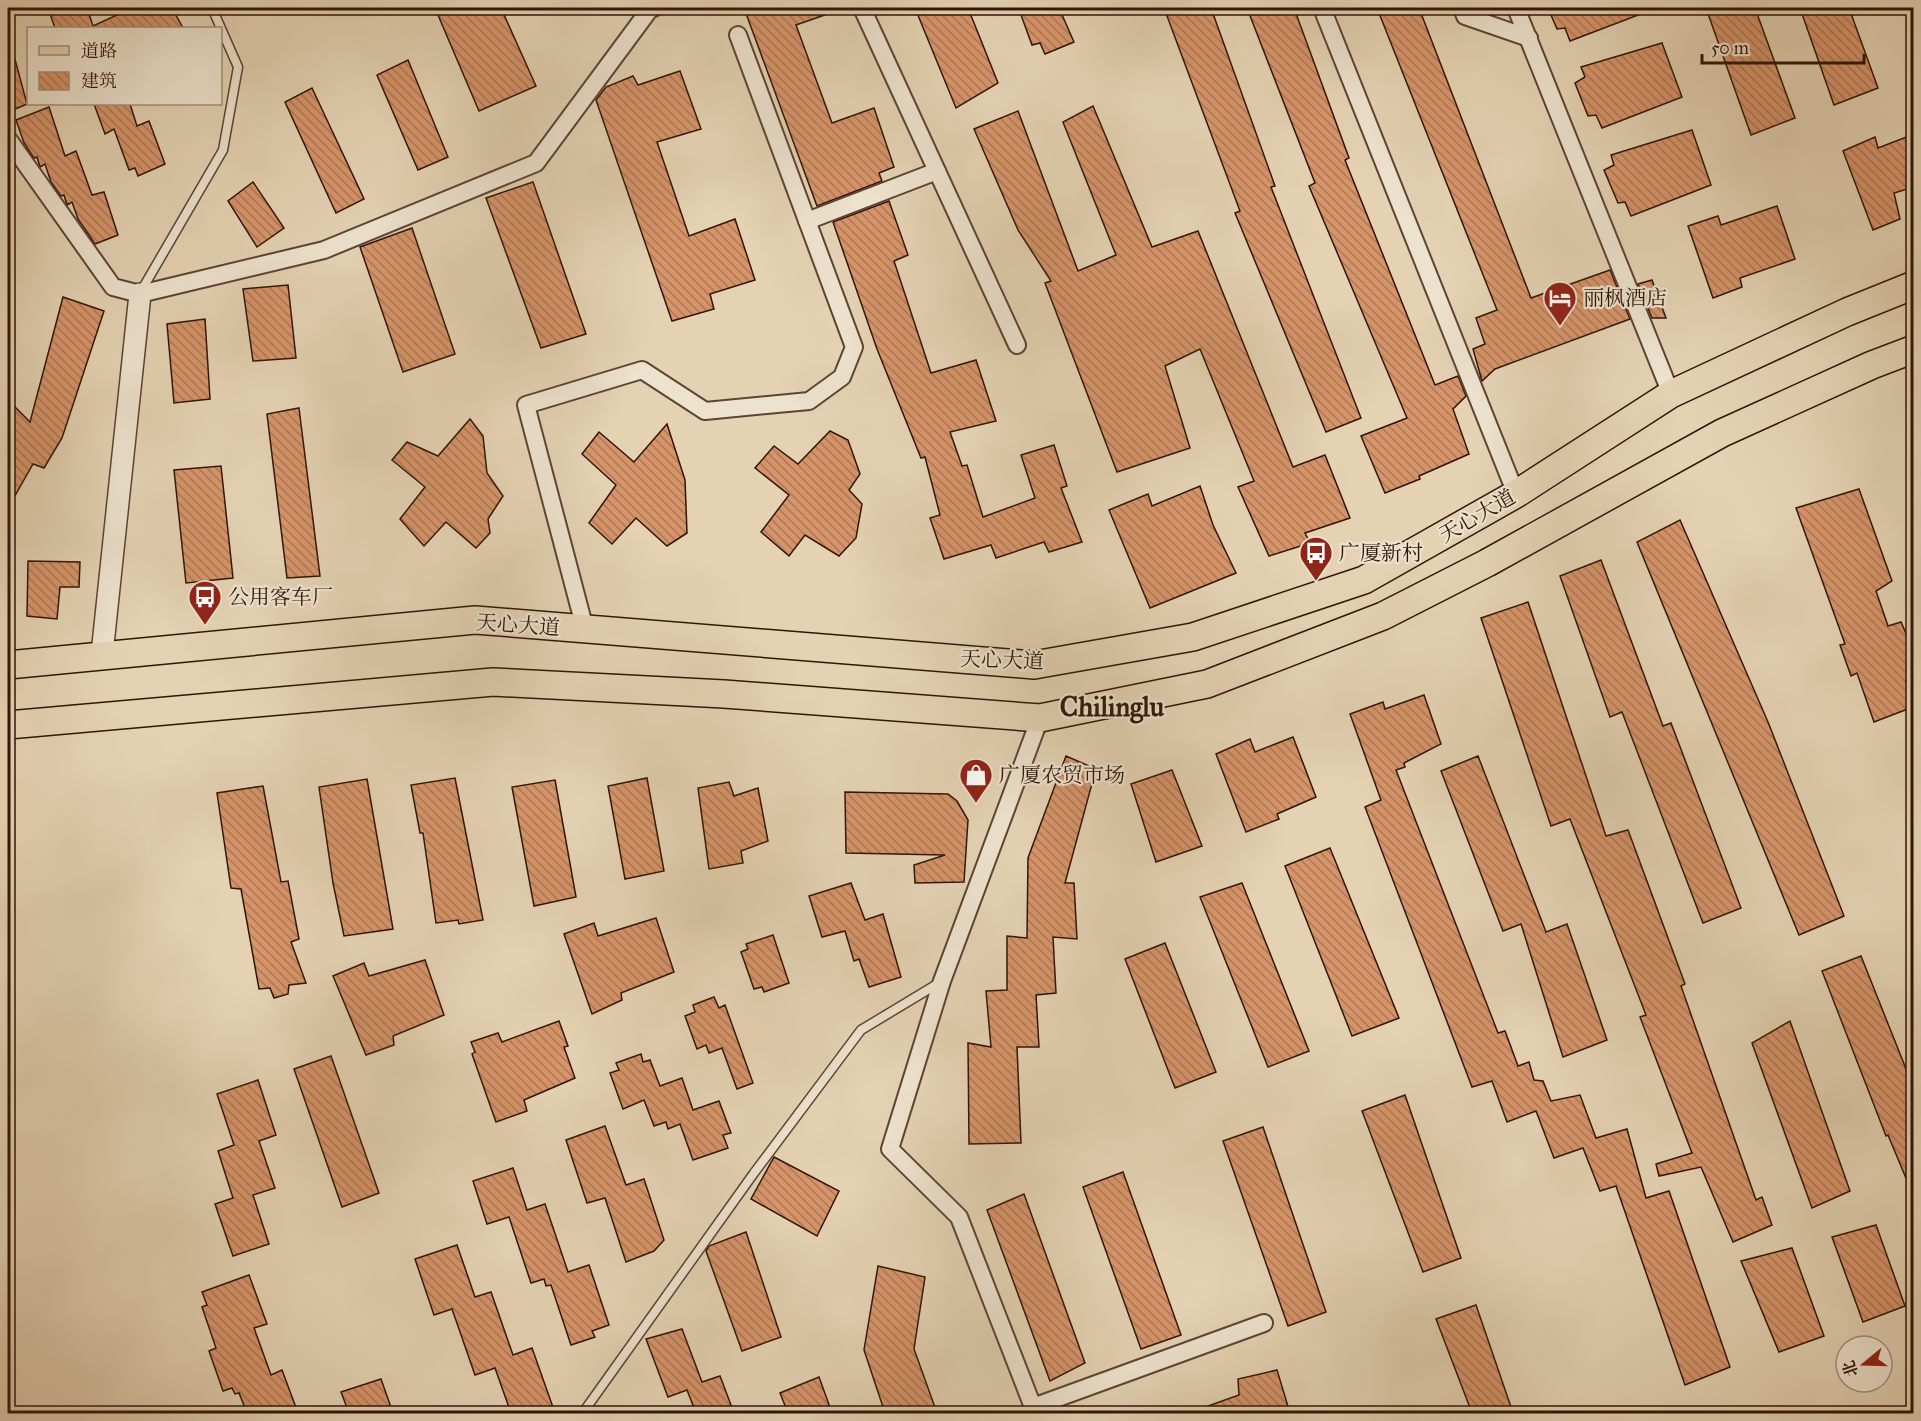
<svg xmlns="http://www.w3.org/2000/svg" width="1921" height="1421" font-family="'IM FELL Great Primer','Noto Serif SC',serif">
  <defs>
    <pattern id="building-back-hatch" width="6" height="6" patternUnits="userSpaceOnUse" patternTransform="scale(1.5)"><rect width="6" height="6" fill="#d6946a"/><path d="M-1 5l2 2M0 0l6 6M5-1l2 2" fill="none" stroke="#ae7855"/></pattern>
  </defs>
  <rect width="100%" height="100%" fill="#e4d2b3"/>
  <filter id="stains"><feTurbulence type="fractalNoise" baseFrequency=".00333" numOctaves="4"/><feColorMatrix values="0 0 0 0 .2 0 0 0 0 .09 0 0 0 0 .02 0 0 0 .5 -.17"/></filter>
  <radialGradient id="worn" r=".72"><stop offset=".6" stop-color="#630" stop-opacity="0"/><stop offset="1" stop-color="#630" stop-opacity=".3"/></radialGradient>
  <!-- building -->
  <g fill="url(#building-back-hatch)" stroke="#301508" stroke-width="1.5">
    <polygon points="48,8 87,8 93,26 132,8 172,8 183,28 55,28"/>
    <polygon points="435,8 501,8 536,86 479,111"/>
    <polygon points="744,8 838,8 839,10 796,25 832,123 874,108 894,167 879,173 882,181 817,206"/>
    <polygon points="915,8 968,8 998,83 956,108"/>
    <polygon points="1027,8 1059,8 1074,42 1045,54 1040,43 1032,45 1021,15 1028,12"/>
    <polygon points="1164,8 1211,8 1275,186 1271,187 1361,418 1326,432 1235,213 1240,211"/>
    <polygon points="1247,8 1294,8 1349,158 1345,160 1435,385 1458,376 1466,396 1453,409 1469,454 1419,476 1420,479 1385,493 1361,436 1407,418 1309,186 1315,183"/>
    <polygon points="1377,8 1419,8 1531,298 1610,270 1630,319 1495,369 1482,381 1473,349 1485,344 1476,318 1497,310"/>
    <polygon points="1548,8 1654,8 1654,9 1570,41 1565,28 1557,29"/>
    <polygon points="1706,8 1755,8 1795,118 1751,135"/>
    <polygon points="1800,8 1849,8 1878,88 1834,105"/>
    <polygon points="1662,43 1682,97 1602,128 1596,115 1588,116 1575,83 1585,77 1581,67"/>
    <polygon points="8,52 13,52 27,104 8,112"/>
    <polygon points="408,60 448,157 418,170 377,75"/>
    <polygon points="680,71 701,129 657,142 689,236 735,219 755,280 710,294 714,309 672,321 596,100 606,87 633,76 638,85"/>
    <polygon points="312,88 364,199 336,213 285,102"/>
    <polygon points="94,104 130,104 137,126 149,121 165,164 138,176 135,168 129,170 114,129 105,134"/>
    <polygon points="1093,106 1152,247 1198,231 1293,467 1325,455 1350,518 1305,533 1310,543 1269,556 1238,487 1254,481 1200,349 1165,366 1190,448 1117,472 1045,283 1051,281 1018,230 974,129 1018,111 1078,271 1116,255 1063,122"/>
    <polygon points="49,107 65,156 76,151 92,195 104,192 118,235 95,244 78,219 72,202 67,205 64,195 61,196 51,182 45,164 40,167 37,157 34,158 24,143 16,120"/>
    <polygon points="1692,130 1711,185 1631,216 1625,202 1618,203 1604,170 1614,165 1611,155"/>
    <polygon points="1914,134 1914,187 1894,193 1900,219 1873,230 1843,151 1875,137 1878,148"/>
    <polygon points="253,182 284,228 257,247 228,201"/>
    <polygon points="533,182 586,334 541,348 486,198"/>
    <polygon points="889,201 908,255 894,261 931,373 976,360 996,421 950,432 962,466 967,465 983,517 1035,498 1021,455 1054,445 1067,486 1061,488 1082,542 1049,552 1044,542 996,558 991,545 944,559 930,518 940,515 925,457 921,458 877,349 833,222"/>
    <polygon points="1777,206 1795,259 1740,278 1742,287 1713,298 1688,226 1718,216 1721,225"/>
    <polygon points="412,228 455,354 403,372 360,247"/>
    <polygon points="1652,280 1666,318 1652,318 1638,284"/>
    <polygon points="288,285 296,358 253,361 243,289"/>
    <polygon points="63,297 104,311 62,438 44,468 33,464 8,508 8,400 30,422"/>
    <polygon points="205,319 210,399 174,403 167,324"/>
    <polygon points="299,408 320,576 287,578 267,414"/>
    <polygon points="470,419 483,436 487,473 503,496 488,519 490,533 476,548 446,522 424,546 400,519 425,487 392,460 407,442 438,456"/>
    <polygon points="667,424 685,480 687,533 667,546 636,518 612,544 589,523 616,485 582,454 599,432 634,462"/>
    <polygon points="830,431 848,440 860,474 849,490 862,504 856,538 839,556 805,535 789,556 761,532 789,495 755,468 774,446 798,464"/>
    <polygon points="221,466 233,578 186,583 174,470"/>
    <polygon points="1200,486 1213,525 1236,573 1150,608 1109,510 1148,494 1152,506"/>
    <polygon points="1859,489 1892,581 1876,591 1888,626 1901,622 1914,652 1914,678 1906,681 1913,707 1874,722 1857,673 1851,676 1840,645 1845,644 1796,508"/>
    <polygon points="1680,520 1768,722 1844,916 1799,935 1637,542"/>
    <polygon points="1601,560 1663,726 1671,723 1741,908 1703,923 1622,712 1610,717 1560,576"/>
    <polygon points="28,561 80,562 79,587 60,587 57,619 27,616"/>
    <polygon points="1528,602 1606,836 1628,830 1685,984 1681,986 1756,1200 1762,1197 1772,1225 1733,1242 1701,1167 1659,1176 1656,1164 1692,1153 1640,1017 1646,1015 1570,819 1551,826 1481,618"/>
    <polygon points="1424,695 1441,744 1404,763 1405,767 1396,770 1498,1033 1505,1031 1518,1066 1529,1062 1534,1080 1543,1081 1551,1101 1580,1095 1596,1138 1627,1129 1646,1198 1669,1191 1730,1367 1685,1385 1616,1186 1600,1191 1583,1148 1554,1158 1536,1111 1507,1122 1492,1081 1472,1087 1365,807 1381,800 1350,714 1383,702 1385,709"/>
    <polygon points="1293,737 1316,797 1277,814 1279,819 1246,832 1216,754 1250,739 1255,752"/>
    <polygon points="1066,756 1096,769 1065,883 1074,883 1077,939 1053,937 1056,993 1036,995 1039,1047 1017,1047 1021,1143 969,1144 968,1043 991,1047 986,991 1007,990 1007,936 1027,938 1028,858"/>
    <polygon points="1478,756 1546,932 1567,924 1607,1040 1563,1057 1521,924 1503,931 1441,771"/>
    <polygon points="1172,770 1202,846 1156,862 1131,784"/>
    <polygon points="455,778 483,920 459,924 458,920 436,923 423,833 420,833 411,785"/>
    <polygon points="647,778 664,871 625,879 608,786"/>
    <polygon points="367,779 393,929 344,936 333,883 319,787"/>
    <polygon points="555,780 576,897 534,906 512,787"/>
    <polygon points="729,782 734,796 758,788 768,841 741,851 743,863 709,869 698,788"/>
    <polygon points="263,786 281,882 288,881 299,939 291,942 306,983 289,985 288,994 274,998 270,988 259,989 241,889 231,888 217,793"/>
    <polygon points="845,792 948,794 957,801 968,820 964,882 915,883 914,865 945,855 846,853"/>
    <polygon points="1330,848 1399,1018 1352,1036 1285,866"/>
    <polygon points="851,883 865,920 883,914 901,977 869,987 859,959 854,961 845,931 822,937 809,896"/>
    <polygon points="1242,883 1309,1051 1268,1067 1200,897"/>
    <polygon points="656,918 674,972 621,993 622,1000 592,1014 564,934 594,923 598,936"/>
    <polygon points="773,935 789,983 764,992 762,987 754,989 741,952 748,949 746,944"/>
    <polygon points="1165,943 1216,1072 1175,1088 1125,959"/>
    <polygon points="1861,956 1914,1089 1913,1195 1888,1135 1886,1136 1822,971"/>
    <polygon points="425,960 444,1015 393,1036 394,1045 366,1055 333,976 364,963 369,976"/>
    <polygon points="714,997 719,1008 725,1005 753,1083 737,1089 722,1048 709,1053 706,1045 697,1049 685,1016 695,1012 693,1005"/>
    <polygon points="559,1021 568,1046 564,1047 575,1078 524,1100 527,1111 496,1122 472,1054 475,1052 471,1042 498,1033 502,1042"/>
    <polygon points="1790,1021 1850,1191 1812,1208 1752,1043"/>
    <polygon points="641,1054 643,1062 650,1060 660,1086 682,1078 693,1110 719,1101 731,1133 723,1135 728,1148 693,1160 680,1124 668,1129 666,1122 654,1126 644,1100 623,1109 610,1073 619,1070 616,1063"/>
    <polygon points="331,1056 379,1193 342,1207 294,1069"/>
    <polygon points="258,1080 276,1135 259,1141 275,1188 253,1195 269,1244 233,1256 215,1204 233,1198 218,1151 234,1145 217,1094"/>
    <polygon points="1405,1095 1461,1258 1423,1272 1362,1111"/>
    <polygon points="605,1126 626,1185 644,1179 664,1240 654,1251 626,1262 605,1198 587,1203 566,1140"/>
    <polygon points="1263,1127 1326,1312 1288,1326 1223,1141"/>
    <polygon points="774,1157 839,1191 817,1236 751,1199"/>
    <polygon points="513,1168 527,1210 545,1204 568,1272 589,1265 609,1325 592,1331 595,1337 571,1345 551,1285 546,1286 544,1279 531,1283 509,1217 487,1224 473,1181"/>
    <polygon points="1123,1172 1181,1335 1141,1349 1083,1187"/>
    <polygon points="1024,1194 1085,1363 1050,1381 987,1210"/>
    <polygon points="1876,1225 1905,1306 1863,1322 1832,1237"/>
    <polygon points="746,1232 781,1337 742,1351 706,1251 709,1246"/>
    <polygon points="457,1245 475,1297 491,1292 513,1355 532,1348 555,1413 511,1413 495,1368 475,1375 452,1309 434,1315 415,1259"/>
    <polygon points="1792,1248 1824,1336 1779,1352 1741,1261"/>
    <polygon points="878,1266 925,1277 914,1349 937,1413 885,1413 864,1350"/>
    <polygon points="249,1275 267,1324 254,1328 271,1375 282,1370 298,1413 247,1413 239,1393 235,1394 232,1388 223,1391 209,1351 216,1348 202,1307 207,1305 202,1292"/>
    <polygon points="1476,1305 1513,1413 1472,1413 1436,1319"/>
    <polygon points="682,1329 702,1382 720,1376 734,1413 696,1413 687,1390 668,1397 646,1339"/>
    <polygon points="1277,1370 1290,1413 1194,1413 1194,1411 1239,1395 1238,1379"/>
    <polygon points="819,1377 832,1413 788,1413 780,1393"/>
    <polygon points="381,1379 393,1413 349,1413 341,1392"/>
  </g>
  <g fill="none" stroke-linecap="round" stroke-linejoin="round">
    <!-- service casing -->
    <g stroke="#5d4433" stroke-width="11">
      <g id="service">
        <polyline points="140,293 223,150 238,67 212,8"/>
        <polyline points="582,1414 754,1173 861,1030 939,983"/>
      </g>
    </g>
    <!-- minor casing -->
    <g stroke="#5d4433" stroke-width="20">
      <g id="minor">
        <polyline points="862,8 1017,345"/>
        <polyline points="1322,8 1516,494"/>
        <polyline points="1462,8 1465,16 1529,38"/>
        <polyline points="1516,8 1671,394"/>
        <polyline points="8,139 113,287 140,294 324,250 536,163 650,9 654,8"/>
        <polyline points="807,221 937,171"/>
        <polyline points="585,629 526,405 642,370 705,411 809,401 842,377 854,347 738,35"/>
        <polyline points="1040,718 942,981 890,1149 959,1217 1033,1407 1264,1323"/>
      </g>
    </g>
    <!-- tertiary casing -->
    <g stroke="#5d4433" stroke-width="24">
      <polyline id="tertiary" points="102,654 140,294"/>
    </g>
    <!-- primary casing -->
    <g stroke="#301508" stroke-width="30">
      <g id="primary">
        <polyline points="8,665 475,620 1034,665 1193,637 1364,580 1516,494 1671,394 1847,312 1914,285"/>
        <polyline points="8,725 493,682 724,694 1040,718 1207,684 1383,616 1487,563 1722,433 1872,365 1914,349"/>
      </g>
    </g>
    <!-- service -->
    <use href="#service" stroke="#ede2ce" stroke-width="8"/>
    <!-- minor -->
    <use href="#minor" stroke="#ede2ce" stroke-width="16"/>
    <!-- tertiary -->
    <use href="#tertiary" stroke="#ede2ce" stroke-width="21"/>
    <!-- primary -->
    <use href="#primary" stroke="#e4d2b3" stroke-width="27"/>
  </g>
  <!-- icons -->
  <defs>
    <g id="hotel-pin" transform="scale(1.725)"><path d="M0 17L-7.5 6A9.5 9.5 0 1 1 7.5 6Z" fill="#8f2418" stroke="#ede2ce"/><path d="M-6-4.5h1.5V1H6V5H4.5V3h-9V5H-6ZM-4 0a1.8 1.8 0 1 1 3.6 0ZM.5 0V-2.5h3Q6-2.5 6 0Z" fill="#fff"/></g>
    <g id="bus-pin" transform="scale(1.725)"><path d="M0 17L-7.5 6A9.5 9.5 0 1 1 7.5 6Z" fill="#8f2418" stroke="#ede2ce"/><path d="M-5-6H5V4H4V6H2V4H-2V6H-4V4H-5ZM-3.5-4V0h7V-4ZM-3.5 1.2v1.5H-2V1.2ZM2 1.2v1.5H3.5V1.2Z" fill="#fff"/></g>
    <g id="shop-pin" transform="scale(1.725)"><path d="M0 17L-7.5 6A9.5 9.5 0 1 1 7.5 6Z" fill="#8f2418" stroke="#ede2ce"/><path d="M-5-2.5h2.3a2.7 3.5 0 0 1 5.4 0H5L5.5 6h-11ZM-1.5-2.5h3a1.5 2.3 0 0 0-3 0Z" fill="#fff"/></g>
  </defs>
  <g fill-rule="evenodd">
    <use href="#hotel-pin" x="1560" y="298"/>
    <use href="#bus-pin" x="1316" y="553"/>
    <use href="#bus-pin" x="205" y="597"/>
    <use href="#shop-pin" x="976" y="775"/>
  </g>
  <g text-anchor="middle" stroke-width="4.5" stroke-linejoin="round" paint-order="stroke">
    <!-- poi labels -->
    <g font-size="21" fill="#301508" stroke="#ede2ce" text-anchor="start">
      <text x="1583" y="305">丽枫酒店</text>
      <text x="1339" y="560">广厦新村</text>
      <text x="228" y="604">公用客车厂</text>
      <text x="999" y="782">广厦农贸市场</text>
    </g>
    <!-- street labels -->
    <g font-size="21" fill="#301508" stroke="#ede2ce">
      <text transform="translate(1477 516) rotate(-30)" y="7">天心大道</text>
      <text transform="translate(518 625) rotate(4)" y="7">天心大道</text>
      <text transform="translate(1002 660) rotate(2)" y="7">天心大道</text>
    </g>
    <!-- district labels -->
    <g font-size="27" font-weight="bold" fill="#301508" stroke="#ede2ce">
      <text x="1112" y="716">Chilinglu</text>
    </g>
  </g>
  <!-- margin -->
  <rect width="1921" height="1421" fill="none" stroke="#e4d2b3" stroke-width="30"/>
  <rect x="9" y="9" width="1903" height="1403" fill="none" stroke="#301508" stroke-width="3"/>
  <rect x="15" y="15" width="1891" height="1391" fill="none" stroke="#301508" stroke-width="1.5"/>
  <!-- legend -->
  <rect x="27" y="27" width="195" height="78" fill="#ede2ce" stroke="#a1907f" stroke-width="1.5"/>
  <rect x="39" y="46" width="30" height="9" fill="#e4d2b3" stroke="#a1907f" stroke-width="1.5"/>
  <text x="81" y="57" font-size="18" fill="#301508">道路</text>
  <rect x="39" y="72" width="30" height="18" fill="url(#building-back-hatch)" stroke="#a1907f" stroke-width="1.5"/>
  <text x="81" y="87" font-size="18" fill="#301508">建筑</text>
  <!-- north arrow -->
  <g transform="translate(1864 1364) rotate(251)"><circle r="28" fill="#ede2ce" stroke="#a1907f" stroke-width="1.5"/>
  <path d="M0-4.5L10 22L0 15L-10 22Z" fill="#8f2418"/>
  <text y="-9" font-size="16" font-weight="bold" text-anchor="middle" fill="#301508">北</text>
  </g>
  <!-- scale -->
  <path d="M1702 54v9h162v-9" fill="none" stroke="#301508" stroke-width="3"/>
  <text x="1711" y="54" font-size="18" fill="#301508" stroke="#ede2ce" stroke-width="4.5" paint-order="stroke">50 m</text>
  <rect width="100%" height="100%" filter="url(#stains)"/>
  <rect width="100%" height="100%" fill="url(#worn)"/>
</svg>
